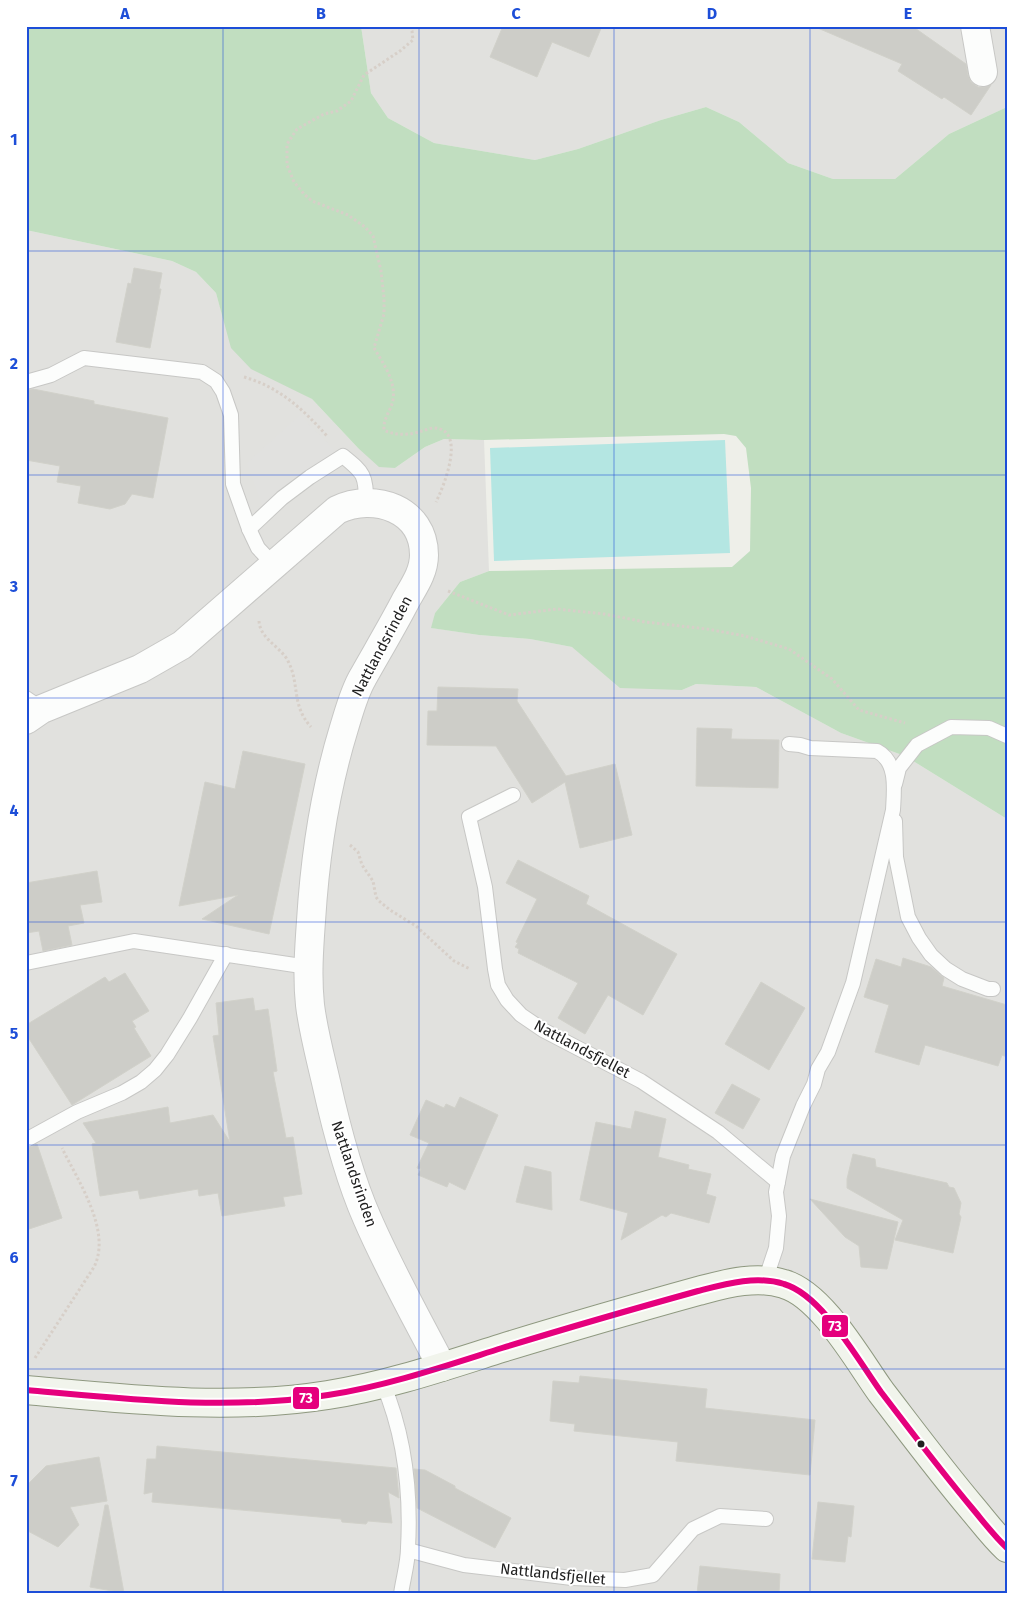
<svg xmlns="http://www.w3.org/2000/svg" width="1033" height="1620" font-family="'Fira Sans',sans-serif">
  <rect width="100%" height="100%" fill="#eeefe9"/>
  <!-- residential -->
  <g fill="#e1e1de">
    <polygon points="361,26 1007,26 1007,107 949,134 895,179 833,179 788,163 739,122 706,107 661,120 578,149 535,160 434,143 388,118 371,93"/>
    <polygon points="26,230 172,261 196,272 216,293 232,348 290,386 312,399 358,448 395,468 425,447 444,439 484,440 489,571 460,582 435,613 432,628 479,635 530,639 572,647 682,690 696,684 756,687 841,733 905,756 1007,819 1007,1594 26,1594"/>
  </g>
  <!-- forest -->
  <polygon fill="#c1dec0" points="26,26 361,26 371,93 388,118 434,143 535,160 578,149 661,120 706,107 739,122 788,163 833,179 895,179 949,134 1007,107 1007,819 905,756 841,733 756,687 696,684 682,690 620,688 572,647 530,639 479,635 431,628 435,613 460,582 489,571 732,567 750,551 751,488 746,448 736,436 724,434 484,440 444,439 425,447 395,468 379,467 358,448 312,399 251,369 231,348 216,293 196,272 172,261 26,230"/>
  <!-- pitch -->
  <polygon fill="#b4e6e2" points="725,440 730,553 494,561 490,448"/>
  <!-- parking -->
  <polygon fill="#e1e1df" points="300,415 336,452 263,507 247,463"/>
  <!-- building -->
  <g fill="#cdcdc8" stroke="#d1d1ca">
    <polygon points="503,26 602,26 589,57 552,42 537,77 490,57"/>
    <polygon points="813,26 912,26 966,64 968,75 971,82 978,87 985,87 991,85 971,115 944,97 942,99 898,71 902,64"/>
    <polygon points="134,268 162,273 159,289 161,289 150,348 116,342 128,283 131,284"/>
    <polygon points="33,389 94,401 94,404 168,418 153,498 132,494 125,504 110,509 78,503 81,486 57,482 60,466 26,460 26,391"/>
    <polygon points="438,687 518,689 517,701 566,776 615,764 632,835 580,848 565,782 532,803 496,746 427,745 428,711 437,711"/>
    <polygon points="697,728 732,729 731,739 779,740 778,788 696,786"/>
    <polygon points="243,751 305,764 269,934 202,919 238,895 179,906 205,782 235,789"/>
    <polygon points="518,860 589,896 586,904 677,954 643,1015 608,995 585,1034 558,1018 578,983 518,953 519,949 515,947 518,943 516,942 537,899 506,883"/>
    <polygon points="97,871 102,902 80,905 84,923 68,926 72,945 43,951 39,931 26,933 26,883"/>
    <polygon points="903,958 931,967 944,978 942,986 1007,1005 1007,1057 1002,1055 998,1066 925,1045 919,1065 875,1052 889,1005 864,997 876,959 901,967"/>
    <polygon points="125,973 149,1011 132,1021 136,1027 134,1028 151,1056 72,1105 26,1034 26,1025 105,977 109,982"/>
    <polygon points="761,982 805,1008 769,1070 725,1044"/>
    <polygon points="253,998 255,1011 268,1009 277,1071 273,1072 286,1138 293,1137 302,1194 283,1197 285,1206 222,1216 218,1193 199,1196 198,1189 140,1199 138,1190 100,1196 92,1144 96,1143 83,1123 168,1107 170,1123 213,1115 230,1142 213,1036 219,1035 216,1003"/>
    <polygon points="732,1084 760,1099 743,1129 715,1113"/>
    <polygon points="460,1097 498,1115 465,1190 449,1182 447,1187 418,1175 421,1169 417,1168 429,1143 410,1135 426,1100 444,1108 446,1104 455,1108"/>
    <polygon points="635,1111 666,1119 658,1157 689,1165 688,1169 711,1174 706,1194 716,1197 709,1223 671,1213 666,1217 662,1215 621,1240 628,1213 580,1200 596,1122 631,1129"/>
    <polygon points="37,1144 62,1218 26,1230 26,1149"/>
    <polygon points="853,1154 875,1159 876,1167 947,1183 949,1187 954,1188 961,1203 959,1214 961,1217 953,1253 895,1240 903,1220 847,1188 847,1179"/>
    <polygon points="525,1166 551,1172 552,1210 516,1202"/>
    <polygon points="810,1199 898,1222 887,1269 861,1267 859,1246 845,1237"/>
    <polygon points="580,1376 707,1389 705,1408 815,1420 810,1475 676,1461 678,1442 574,1431 575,1424 550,1421 553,1381 579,1383"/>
    <polygon points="157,1446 396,1468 399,1498 388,1492 392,1523 368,1521 366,1524 342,1522 341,1519 152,1502 153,1492 144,1494 147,1459 156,1459"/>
    <polygon points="99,1457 107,1501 70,1507 79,1525 58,1547 26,1530 26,1486 46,1466"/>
    <polygon points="414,1469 425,1470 455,1486 455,1488 511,1518 495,1548 417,1508"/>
    <polygon points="818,1502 854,1506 851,1537 848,1536 845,1562 812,1559"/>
    <polygon points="105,1505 108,1505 124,1593 90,1587"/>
    <polygon points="700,1566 780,1574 779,1594 697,1594"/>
  </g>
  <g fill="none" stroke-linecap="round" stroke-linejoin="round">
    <!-- lane casing -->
    <g stroke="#c7c7c5" stroke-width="16">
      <g id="lane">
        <polyline points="26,382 51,375 84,358 202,372 216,381 223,392 231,415 233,484 249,529 258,548 275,566"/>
        <path d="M249 529 282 498 310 477 343 456C364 473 366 475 366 503"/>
        <polyline points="26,698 42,709"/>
        <polyline points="895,784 899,768 917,745 951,727 989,728 1007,736"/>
        <polyline points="513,795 469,817 485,887 495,969 498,985 507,1000 521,1015 543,1030 641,1081 718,1132 778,1182"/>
        <polyline points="895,821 896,857 908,917 919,938 931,955 946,969 962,979 988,989 993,989"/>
        <polyline points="26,963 134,941 308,967"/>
        <polyline points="26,1140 77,1112 122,1093 141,1082 155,1070 167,1055 190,1018 226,954"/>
        <path d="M769 1281V1269L776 1248 779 1216 776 1192 783 1156 803 1106 814 1084 818 1069 828 1052 853 983 893 810C894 790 898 762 877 751L810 748 800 745 789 744"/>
        <path d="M383 1384C405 1436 411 1493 408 1548 408 1563 403 1579 401 1594"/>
        <polyline points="408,1550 464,1565 572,1578 625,1580 653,1575 693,1529 720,1516 766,1519"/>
      </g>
    </g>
    <!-- street casing -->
    <g stroke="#c7c7c5" stroke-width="30">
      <g id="street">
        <polyline points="975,26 983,72"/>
        <path d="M26 720 42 709 140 669 182 645 337 510C374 492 424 509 424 555 424 572 414 586 406 600 392 627 377 652 363 677 354 692 349 712 344 728 325 790 315 856 311 921 309 949 307 977 310 1005 313 1030 320 1056 326 1082 336 1127 348 1175 367 1218 389 1269 416 1317 442 1367"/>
      </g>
    </g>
    <!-- secondary casing -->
    <g stroke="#8f9980" stroke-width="30">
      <path id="secondary" d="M26 1390C126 1399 228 1411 328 1395 387 1386 445 1366 502 1348 567 1328 633 1309 698 1291 725 1284 756 1275 784 1284 822 1295 858 1360 881 1392 911 1431 940 1470 972 1508 983 1521 994 1536 1007 1548"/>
    </g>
    <!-- path -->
    <g stroke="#d7cfc8" stroke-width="3" stroke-dasharray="2.5 2.5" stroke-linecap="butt">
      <path d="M410 26 412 31 413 40 400 51 364 75 351 101 337 111 324 114 297 129 287 144V165L294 182 304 194 312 201 348 215 365 227 373 236 381 271 384 298V314L374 348C383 363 396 381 393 400 391 411 383 418 384 430 395 436 411 435 422 431 426 430 430 428 434 428 467 429 444 486 436 502"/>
      <path d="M244 377C279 387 303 409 327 436"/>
      <polyline points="448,591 509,615 557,609 604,614 645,622 707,629 745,636 789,649 832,679 859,710 905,723"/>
      <path d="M259 621C260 639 281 647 288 661 300 684 291 705 311 727"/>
      <polyline points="350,845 358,852 362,865 373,881 376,897 379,901 390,910 416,926 454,961 470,969"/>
      <path d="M35 1358 94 1267C112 1231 78 1181 62 1148"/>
    </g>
    <!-- lane -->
    <use href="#lane" stroke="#fcfdfc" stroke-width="14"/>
    <!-- street -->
    <use href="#street" stroke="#fcfdfc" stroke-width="28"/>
    <!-- secondary -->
    <use href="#secondary" stroke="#f1f4ec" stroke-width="28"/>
    <!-- bus-1 casing -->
    <g stroke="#fff" stroke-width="10">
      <path id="bus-1" d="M26 1390C126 1399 228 1411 328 1395 387 1386 445 1366 502 1348 567 1328 633 1309 698 1291 725 1284 756 1275 784 1284 822 1295 858 1360 881 1392 911 1431 940 1470 972 1508 983 1521 994 1536 1007 1548"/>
    </g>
    <!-- bus-1 -->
    <use href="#bus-1" stroke="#e5007d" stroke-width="6"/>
  </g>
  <!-- grid -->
  <path fill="none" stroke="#1d4ed8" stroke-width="1" stroke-opacity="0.55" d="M223 26V1594M419 26V1594M614 26V1594M810 26V1594M26 251H1007M26 475H1007M26 698H1007M26 922H1007M26 1145H1007M26 1369H1007"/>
  <!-- markers -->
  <circle fill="#202020" stroke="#fff" stroke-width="2" cx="921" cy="1444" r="4.5"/>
  <g text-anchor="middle" stroke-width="4" stroke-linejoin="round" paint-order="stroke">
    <!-- street labels -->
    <g font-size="15" fill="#202020" stroke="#fff">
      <text transform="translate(382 646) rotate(-62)" y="5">Nattlandsrinden</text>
      <text transform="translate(582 1049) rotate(28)" y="5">Nattlandsfjellet</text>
      <text transform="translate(354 1174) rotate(71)" y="5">Nattlandsrinden</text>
      <text transform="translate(553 1574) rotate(6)" y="5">Nattlandsfjellet</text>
    </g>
  </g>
  <g stroke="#fff" stroke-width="2">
    <rect x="821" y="1314" width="28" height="24" rx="5" fill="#e5007d"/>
    <rect x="292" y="1386" width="28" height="24" rx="5" fill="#e5007d"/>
  </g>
  <g font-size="14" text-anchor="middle" font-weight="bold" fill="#fff">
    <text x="835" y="1331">73</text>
    <text x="306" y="1403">73</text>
  </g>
  <!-- border -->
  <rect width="1033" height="1620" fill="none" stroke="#ffffff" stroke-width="55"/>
  <rect x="28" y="28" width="978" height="1564" fill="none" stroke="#1d4ed8" stroke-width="2"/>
  <g font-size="16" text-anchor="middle" font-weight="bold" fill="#1d4ed8">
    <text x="125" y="19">A</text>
    <text x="321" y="19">B</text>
    <text x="516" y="19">C</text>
    <text x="712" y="19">D</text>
    <text x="908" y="19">E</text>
    <text x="14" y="145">1</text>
    <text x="14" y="369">2</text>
    <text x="14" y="592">3</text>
    <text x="14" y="816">4</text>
    <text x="14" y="1039">5</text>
    <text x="14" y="1263">6</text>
    <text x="14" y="1486">7</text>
  </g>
</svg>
